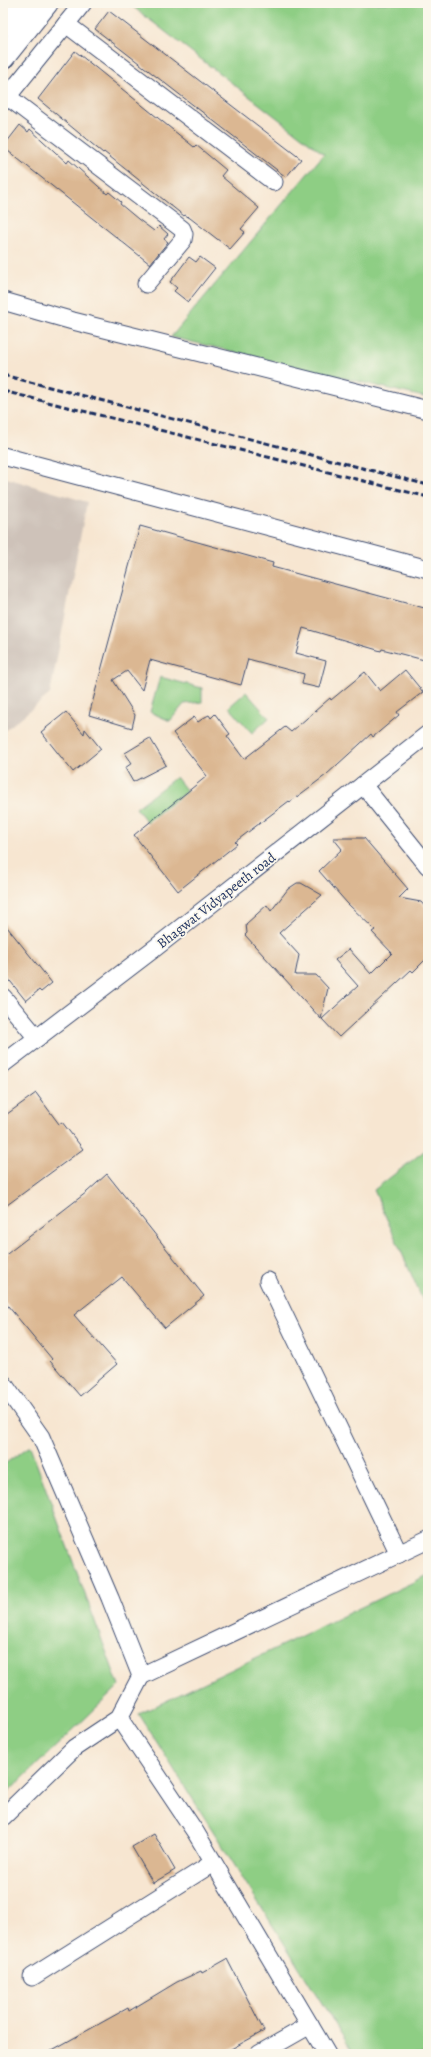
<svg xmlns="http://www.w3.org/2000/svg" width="431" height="2057" font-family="Alegreya,serif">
  <rect width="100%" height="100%" fill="#fbf7ec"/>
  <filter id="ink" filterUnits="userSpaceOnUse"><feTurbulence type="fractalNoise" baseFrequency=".025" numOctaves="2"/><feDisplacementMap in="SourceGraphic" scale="8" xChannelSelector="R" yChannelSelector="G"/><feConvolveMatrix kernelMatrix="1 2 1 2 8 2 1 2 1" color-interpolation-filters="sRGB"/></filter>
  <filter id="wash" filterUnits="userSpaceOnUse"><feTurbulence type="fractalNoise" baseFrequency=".012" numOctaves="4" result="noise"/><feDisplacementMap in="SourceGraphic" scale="16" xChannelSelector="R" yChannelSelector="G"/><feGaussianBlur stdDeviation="0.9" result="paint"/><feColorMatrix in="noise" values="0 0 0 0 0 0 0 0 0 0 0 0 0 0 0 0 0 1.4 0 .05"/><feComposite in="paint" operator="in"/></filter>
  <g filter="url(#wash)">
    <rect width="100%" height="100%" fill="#f7e6d1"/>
    <!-- industrial -->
    <polygon fill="#cec2b9" points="3,477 87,502 50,694 3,732"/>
    <!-- green -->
    <g fill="#8ece84" stroke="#547e71">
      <polygon points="128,3 428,3 428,398 171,337 324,154"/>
      <polygon points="160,677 202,688 202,702 184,704 170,721 150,712"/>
      <polygon points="246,692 269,718 252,733 229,707"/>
      <polygon points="176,777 187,791 147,822 136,808"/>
      <polygon points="428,1148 428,1312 374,1190"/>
      <polygon points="30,1446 119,1686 3,1797 3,1465"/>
      <polygon points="428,1575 428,2054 354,2054 139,1714"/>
    </g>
    <g id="blocks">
      <!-- building -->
      <g fill="#dbb792">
        <polygon points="109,11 301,159 286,177 95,29"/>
        <polygon points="75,51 194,147 196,145 226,170 221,176 259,208 241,229 245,232 230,249 190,218 185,215 184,216 104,152 103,153 38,99"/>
        <polygon points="20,125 28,132 30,129 67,163 69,160 107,194 109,192 121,202 120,204 138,219 154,231 159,226 168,234 164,239 168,242 150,264 3,147"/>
        <polygon points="189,257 196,262 200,257 215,268 188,302 174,291 177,288 170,282"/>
        <polygon points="140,526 273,563 272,567 428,609 428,661 382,649 381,651 303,628 296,653 326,661 319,688 302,684 304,674 248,659 241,685 150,660 142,690 127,671 113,680 135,715 132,728 89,715"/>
        <polygon points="405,670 423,692 397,712 399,715 373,737 371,734 326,775 290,802 289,801 235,842 237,844 178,891 134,835 207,776 173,733 194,717 198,722 205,717 209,715 211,718 215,714 230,734 227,736 244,759 285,727 291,732 330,698 331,700 365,672 380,691"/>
        <polygon points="66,712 84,734 85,729 101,749 73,772 41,732"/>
        <polygon points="150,738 166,765 133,782 125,768 132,763 125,753"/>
        <polygon points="333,838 364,838 408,889 399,898 421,902 428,910 428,957 413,972 411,970 339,1037 322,1019 358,986 335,960 349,949 371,974 392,953 372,932 375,930 347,903 319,871 342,849"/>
        <polygon points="297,883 301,883 322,895 279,933 299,955 295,975 316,975 328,988 321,1019 245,935 247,933 246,924 267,905 271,911 288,889"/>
        <polygon points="3,922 52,983 41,992 39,990 26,1001 3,972"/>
        <polygon points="36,1093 59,1124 62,1122 83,1149 3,1208 3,1117"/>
        <polygon points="107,1174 204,1296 165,1328 122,1277 103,1292 74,1315 117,1364 80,1396 50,1361 52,1359 3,1300 3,1257 87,1192"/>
        <polygon points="154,1834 175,1870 153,1883 132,1847"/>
        <polygon points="227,1959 264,2031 222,2054 45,2054 128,2008 129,2011 177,1982 201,1971 202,1973"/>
      </g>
    </g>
  </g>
  <g filter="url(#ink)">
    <use href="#blocks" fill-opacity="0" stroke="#3c4a6f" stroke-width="1"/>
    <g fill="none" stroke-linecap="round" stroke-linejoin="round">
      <!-- minor casing -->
      <g stroke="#3c4a6f" stroke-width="19">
        <g id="minor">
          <polyline points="66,24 274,182"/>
          <polyline points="8,97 182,229 184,234 183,240 146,284"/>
          <polyline points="3,102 83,3"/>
          <polyline points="3,301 73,321 428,410"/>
          <polyline points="3,456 428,569"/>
          <polyline points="363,785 428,866"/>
          <polyline points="3,997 37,1038"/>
          <polyline points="3,1064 155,948 428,734"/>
          <polyline points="268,1281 399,1554"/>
          <polyline points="3,1383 41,1437 110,1598 141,1676 119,1718 196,1833 327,2054"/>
          <polyline points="141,1676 428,1540"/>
          <polyline points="3,1817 74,1748 119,1718"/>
          <polyline points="32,1977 213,1863"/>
          <polyline points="259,2054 310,2025"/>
        </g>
      </g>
      <!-- tertiary casing -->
      <g stroke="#3c4a6f" stroke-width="24">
        <g id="tertiary">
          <polyline points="3,25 21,3"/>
          <polyline points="3,58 47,3"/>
        </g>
      </g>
      <!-- minor -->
      <use href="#minor" stroke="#fff" stroke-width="17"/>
      <!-- tertiary -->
      <use href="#tertiary" stroke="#fff" stroke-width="22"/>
      <!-- rail -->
      <g stroke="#1b2f5e" stroke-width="3" stroke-dasharray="6 3" stroke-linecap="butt">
        <polyline points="3,375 428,485"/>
        <polyline points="3,391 428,497"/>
      </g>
    </g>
  </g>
  <g text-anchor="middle" stroke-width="3.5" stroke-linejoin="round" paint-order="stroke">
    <!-- street labels -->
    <g font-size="14" fill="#1b2f5e" stroke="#fbf7ec">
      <text transform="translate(216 900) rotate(-38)" y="5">Bhagwat Vidyapeeth road</text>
    </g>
  </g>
  <!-- margin -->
  <rect width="431" height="2057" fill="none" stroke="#fbf7ec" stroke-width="16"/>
</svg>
